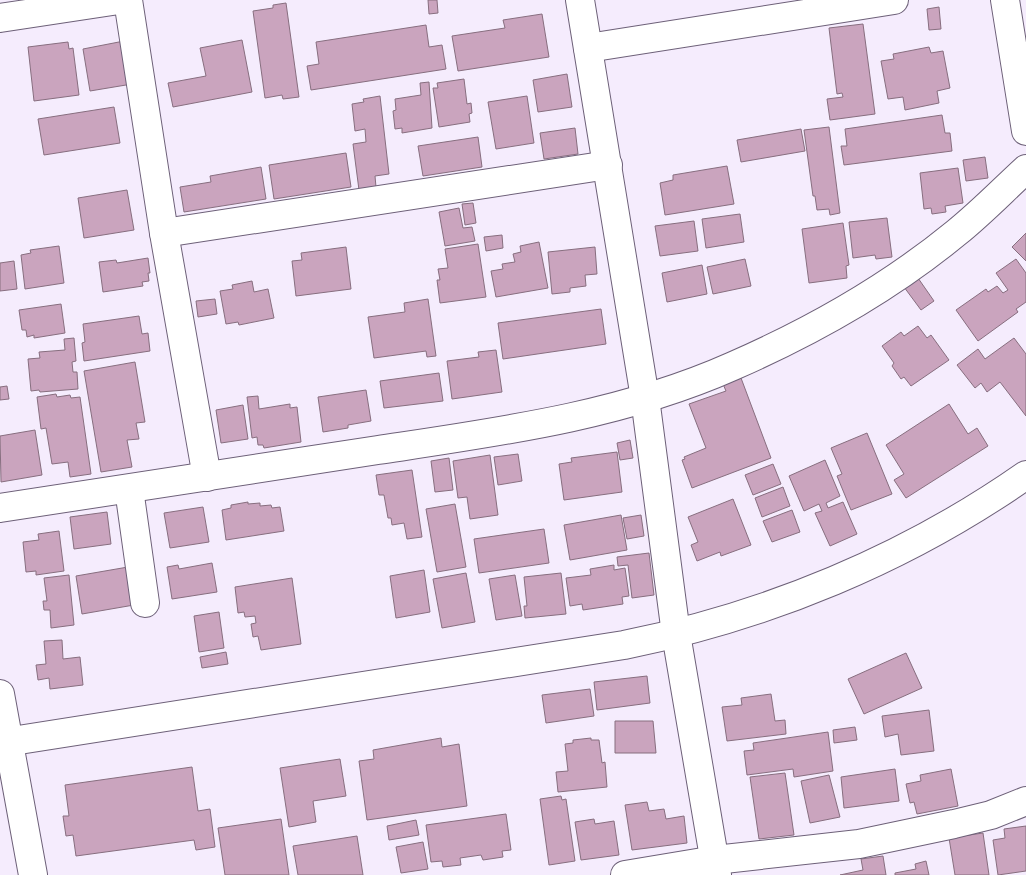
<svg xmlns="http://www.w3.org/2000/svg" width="1026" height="875" font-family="Raleway,sans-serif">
  <rect width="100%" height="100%" fill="#f5ecfd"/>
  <!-- building -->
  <g fill="#caa4be" stroke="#876e7f">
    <polygon points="428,0 437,0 438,13 429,14"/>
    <polygon points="286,3 299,97 283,99 282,95 265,98 253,11 273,8 273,5"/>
    <polygon points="939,7 941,29 929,30 927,9"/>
    <polygon points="542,14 549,57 458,71 452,36 505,28 503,20"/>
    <polygon points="863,24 875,114 830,120 827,99 843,97 842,93 837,94 829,28"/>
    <polygon points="426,25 429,47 442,45 446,69 311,90 307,66 319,64 316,42"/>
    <polygon points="242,40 252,92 173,107 168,83 206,76 200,48"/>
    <polygon points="124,41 132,84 90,91 83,49"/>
    <polygon points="68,42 69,49 73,48 79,95 34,101 28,47"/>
    <polygon points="929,47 931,53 943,51 950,88 937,91 939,103 905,110 903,97 888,99 881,61 894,59 893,54"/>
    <polygon points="567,74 572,107 538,112 533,80"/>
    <polygon points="464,79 467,104 471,103 472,113 469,114 470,122 439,127 433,88 438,88 437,83"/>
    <polygon points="429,82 432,128 402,133 402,128 395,129 393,111 396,110 395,99 421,95 420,83"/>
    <polygon points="380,96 389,174 375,176 376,187 359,190 353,144 366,142 365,129 355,131 352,104 364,102 363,99"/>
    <polygon points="527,96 534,143 496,149 488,102"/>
    <polygon points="114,107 120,143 44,155 38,119"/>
    <polygon points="942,115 945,133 950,133 952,151 844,165 841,146 847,146 845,129"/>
    <polygon points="829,127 840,213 830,215 829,209 817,210 815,196 813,196 804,130"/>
    <polygon points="575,128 578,154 544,159 540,133"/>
    <polygon points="801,129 805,151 741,162 737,140"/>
    <polygon points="478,137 482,167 423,176 418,146"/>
    <polygon points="346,153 351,187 274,199 269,165"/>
    <polygon points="985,157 988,178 966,181 963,160"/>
    <polygon points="727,166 734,204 665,215 660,183 673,180 673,175"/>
    <polygon points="261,167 266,199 184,212 180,187 211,182 210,176"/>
    <polygon points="958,168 963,203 945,206 946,212 932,214 931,208 924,209 920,173"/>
    <polygon points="127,190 134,230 84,238 78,198"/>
    <polygon points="473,203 476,223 465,225 462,204"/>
    <polygon points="459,208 463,228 472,227 475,241 445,246 439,212"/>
    <polygon points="740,214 744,242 706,248 702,219"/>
    <polygon points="887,218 892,257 876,259 875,255 853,258 849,222"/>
    <polygon points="694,221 698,251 660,256 655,226"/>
    <polygon points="843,223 849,265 846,266 847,278 809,283 802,229"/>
    <polygon points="1026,233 1026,261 1012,247"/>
    <polygon points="502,235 503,248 486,251 484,237"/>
    <polygon points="539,242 548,288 496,297 491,271 503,269 502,264 515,262 513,254 521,252 520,246"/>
    <polygon points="478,244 486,297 440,303 437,280 440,280 438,269 448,268 445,249"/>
    <polygon points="59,246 64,283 25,289 21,255 31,253 30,250"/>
    <polygon points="346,247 351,289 296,296 292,261 302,260 301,253"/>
    <polygon points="595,247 597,274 585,275 586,286 570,288 570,292 552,294 548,252"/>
    <polygon points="148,258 150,273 148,273 149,281 142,282 143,286 103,292 99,262 116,260 117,263"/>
    <polygon points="745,259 751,286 713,294 707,267"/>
    <polygon points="1016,259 1026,273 1026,302 1016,309 1018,312 978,341 956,310 986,289 988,292 997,286 1003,293 1008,290 996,273"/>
    <polygon points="14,261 17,289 0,291 0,263"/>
    <polygon points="702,265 707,294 667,302 662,273"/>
    <polygon points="918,278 934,301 921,310 904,287"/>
    <polygon points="252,281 254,292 268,289 274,318 239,325 238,322 226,324 220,291 233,289 232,285"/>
    <polygon points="215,299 217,314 198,317 196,301"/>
    <polygon points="428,299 436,356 427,357 426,351 374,358 368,317 405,312 404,303"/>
    <polygon points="61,304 65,333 34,338 34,335 27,337 26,330 22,330 19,310"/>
    <polygon points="601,309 606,344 503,359 498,323"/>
    <polygon points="139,316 142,334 148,333 150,351 84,361 82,343 85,342 83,324"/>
    <polygon points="918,326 927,338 931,335 949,360 911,386 904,377 901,379 892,366 894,363 882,346 901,332 904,336"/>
    <polygon points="74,338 76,361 72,362 73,372 77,372 78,389 40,392 39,390 31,391 28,359 40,358 39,352 65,350 64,339"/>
    <polygon points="1014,338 1026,354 1026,416 1000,382 987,392 981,383 975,388 957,365 978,349 985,359"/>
    <polygon points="496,350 502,392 452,399 447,361 479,357 478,352"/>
    <polygon points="135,362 145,422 136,423 139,439 127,440 132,467 101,472 84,371"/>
    <polygon points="439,373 443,401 384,408 380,381"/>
    <polygon points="741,378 771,458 692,488 682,460 685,459 684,457 706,448 689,404 726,391 723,384"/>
    <polygon points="7,386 9,399 0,400 0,387"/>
    <polygon points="366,390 371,421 348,425 348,428 323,432 318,397"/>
    <polygon points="56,394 57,397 70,395 71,398 80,397 91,474 70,477 68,462 52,464 46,428 41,429 37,397"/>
    <polygon points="258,396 259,409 290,404 290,408 297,407 301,442 264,448 263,445 258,445 257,437 252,438 247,397"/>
    <polygon points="949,404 968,434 977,428 988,446 906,498 894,480 904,474 886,445"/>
    <polygon points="243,405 248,439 221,443 216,410"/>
    <polygon points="35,430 42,475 1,482 0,436"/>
    <polygon points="867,433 892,494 851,510 837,476 842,474 831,448"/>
    <polygon points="630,440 633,458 620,460 617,443"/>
    <polygon points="617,452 622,492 564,500 559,464 572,462 571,458"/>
    <polygon points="518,454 522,481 498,485 494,457"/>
    <polygon points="490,455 498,515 470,519 467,497 458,498 453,461"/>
    <polygon points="449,458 453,490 435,492 431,461"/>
    <polygon points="825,460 840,496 826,503 828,508 843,502 857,534 830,546 815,513 822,511 819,504 804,511 789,476"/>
    <polygon points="773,464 781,484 753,495 745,475"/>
    <polygon points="412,470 422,537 407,539 404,523 392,525 391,518 388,518 384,495 379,495 376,475"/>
    <polygon points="783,487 790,506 762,517 755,498"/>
    <polygon points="733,499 751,545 721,556 720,552 697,561 691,545 698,542 688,517"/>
    <polygon points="248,502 248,504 260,503 260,506 271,505 272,508 280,507 284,531 226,540 222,510 231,508 231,505"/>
    <polygon points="455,504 466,567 437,572 426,509"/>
    <polygon points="203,507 209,542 170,548 164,513"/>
    <polygon points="792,510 800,532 772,542 763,521"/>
    <polygon points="107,512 111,544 74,549 70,517"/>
    <polygon points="621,515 627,550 570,560 564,525"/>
    <polygon points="641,515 644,536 627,539 623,518"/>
    <polygon points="544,529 549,563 479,573 474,539"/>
    <polygon points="59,531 64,571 36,575 36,571 26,572 23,542 39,540 38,534"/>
    <polygon points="649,553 654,595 632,598 628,565 618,566 617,557"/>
    <polygon points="212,563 217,592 172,599 167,567 178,565 179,569"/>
    <polygon points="614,565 614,570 625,568 629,596 622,597 623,604 583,610 582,604 570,606 566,578 591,575 590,569"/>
    <polygon points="128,567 134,605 82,614 76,576"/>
    <polygon points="424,570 430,612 396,618 390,576"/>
    <polygon points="466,573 475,622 442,628 433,579"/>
    <polygon points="561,573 566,614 525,618 524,606 527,606 524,577"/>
    <polygon points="69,575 74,625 51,628 50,610 44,610 43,601 47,601 44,578"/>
    <polygon points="515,575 522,616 496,620 489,579"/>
    <polygon points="292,578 301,644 261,650 258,636 253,637 251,624 256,623 255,616 245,617 244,612 238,613 235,587"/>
    <polygon points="219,612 224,648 199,652 194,616"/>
    <polygon points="62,640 63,659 80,657 83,685 50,689 49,678 38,680 36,665 46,664 44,641"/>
    <polygon points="226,652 228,664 202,668 200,657"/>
    <polygon points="906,653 922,688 864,714 848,679"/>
    <polygon points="647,676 650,703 597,710 594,682"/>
    <polygon points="590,689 594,716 546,723 542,695"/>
    <polygon points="771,694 775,721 785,720 786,734 727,741 722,707 742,705 741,698"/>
    <polygon points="929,710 934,751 901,755 898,734 885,737 882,716"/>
    <polygon points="615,721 653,721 656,753 615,753"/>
    <polygon points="855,727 857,740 834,743 833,730"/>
    <polygon points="828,732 833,771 794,777 793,769 747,775 744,751 754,750 753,743"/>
    <polygon points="441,738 442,747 459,744 467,806 367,820 359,761 374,759 373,750"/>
    <polygon points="591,738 591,740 599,740 602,763 605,762 607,787 558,792 556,772 568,771 565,744 573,743 573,740"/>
    <polygon points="340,759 346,796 313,801 316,822 289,827 280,768"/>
    <polygon points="192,767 198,811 210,809 215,847 196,850 194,840 76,856 73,835 66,836 63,816 69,816 65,785"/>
    <polygon points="895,769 899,801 844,808 841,777"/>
    <polygon points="951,769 958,806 917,814 914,802 910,803 906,784 921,781 920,775"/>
    <polygon points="785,773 794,835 759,839 750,777"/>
    <polygon points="829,775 840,817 810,823 801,781"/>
    <polygon points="561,796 562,800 566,799 575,861 549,865 540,799"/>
    <polygon points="647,802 649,811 664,809 666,819 684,816 687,843 632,850 625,805"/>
    <polygon points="506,814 511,850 502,851 503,857 483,860 481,855 460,858 461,865 443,867 442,861 431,862 426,825"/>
    <polygon points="281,819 289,875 225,875 218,828"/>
    <polygon points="594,819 595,824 614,821 619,855 581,860 575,822"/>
    <polygon points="416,820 419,835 389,840 387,826"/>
    <polygon points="1026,826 1026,871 998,875 993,840 1005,838 1004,829"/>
    <polygon points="983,833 989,875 955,875 949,838"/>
    <polygon points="357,836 363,875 298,875 293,846"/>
    <polygon points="423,842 428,869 401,873 396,847"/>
    <polygon points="883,856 886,875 840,875 863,870 861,859"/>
    <polygon points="926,861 929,875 895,875 895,873 916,869 915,864"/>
  </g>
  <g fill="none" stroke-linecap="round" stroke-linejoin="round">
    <!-- street casing -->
    <g stroke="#6d6078" stroke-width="30">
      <g id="street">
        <polyline points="128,0 164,233 207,477"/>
        <polyline points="580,0 645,398 676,634 717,875"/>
        <polyline points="1005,0 1026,131"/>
        <polyline points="0,18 119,0"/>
        <polyline points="588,48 894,0"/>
        <polyline points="164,233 608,165"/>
        <polyline points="129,489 145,603"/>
        <path d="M0 508C126 489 252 470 378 450 498 432 621 416 733 366 813 331 889 288 956 233 981 213 1003 190 1026 169"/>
        <polyline points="625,875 715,860 859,844 954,824 991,815 1026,801"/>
      </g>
    </g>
    <!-- secondary casing -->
    <g stroke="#6d6078" stroke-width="30">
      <g id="secondary">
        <polyline points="0,694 33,875"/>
        <path d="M0 743 624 645C768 616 906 559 1026 475"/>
      </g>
    </g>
    <!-- street -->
    <use href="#street" stroke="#fff" stroke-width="28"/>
    <!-- secondary -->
    <use href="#secondary" stroke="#fff" stroke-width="28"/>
  </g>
</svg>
